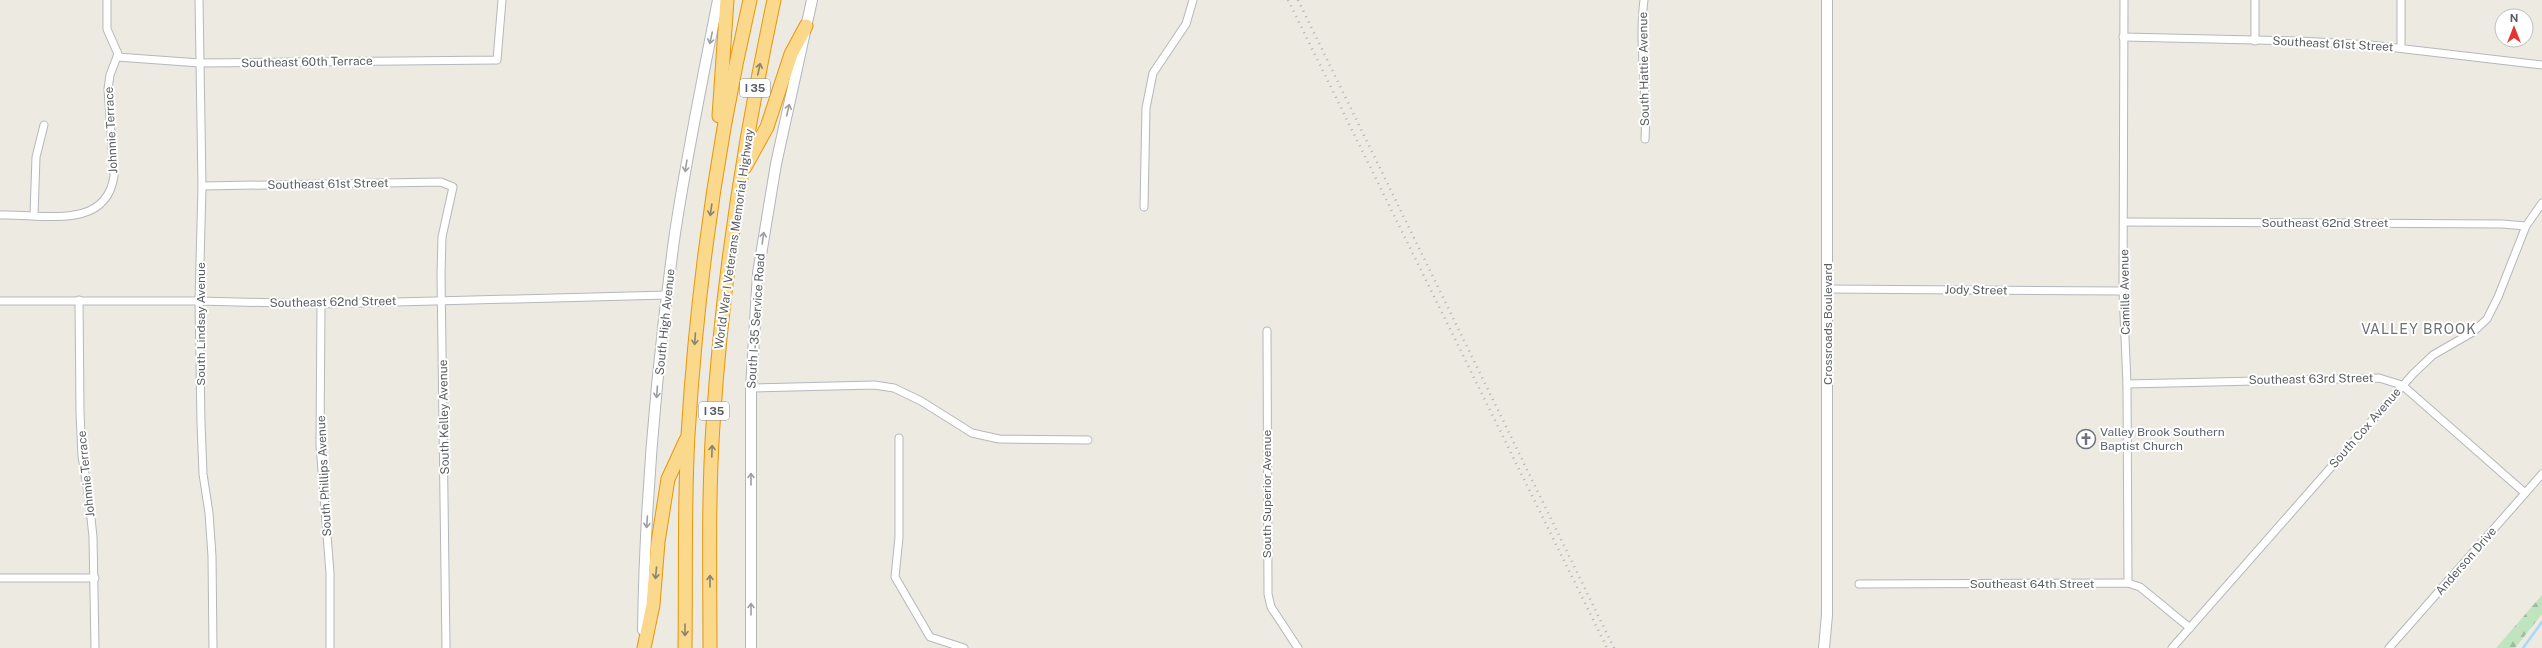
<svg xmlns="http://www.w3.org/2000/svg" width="2542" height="648" font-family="'Public Sans',sans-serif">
  <defs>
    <pattern id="forest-firs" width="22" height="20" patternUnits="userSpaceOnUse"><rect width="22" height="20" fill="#c0e4be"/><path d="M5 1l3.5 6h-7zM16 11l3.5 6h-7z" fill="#9fbc9e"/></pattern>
  </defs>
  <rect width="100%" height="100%" fill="#edeae2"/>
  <!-- forest -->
  <polygon fill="url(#forest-firs)" points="2542,595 2542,614 2515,648 2496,648"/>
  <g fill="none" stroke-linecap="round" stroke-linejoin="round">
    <!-- stream -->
    <polyline stroke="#a2d9fc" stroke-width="2.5" points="2523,648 2542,622"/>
    <!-- street casing -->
    <g stroke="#b4b8bc" stroke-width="9">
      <g id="street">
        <polyline points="199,0 202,186 199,301 201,423 203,474 209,513 212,556 213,648"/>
        <path d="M1644 0C1638 46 1648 93 1645 139"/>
        <polyline points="2124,0 2123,291 2127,384 2128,583"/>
        <polyline points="2401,0 2401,48"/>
        <polyline points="2123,37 2299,41 2371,45 2542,65"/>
        <polyline points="2255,41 2255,0"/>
        <polyline points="117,57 200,63 497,60 502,0"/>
        <polyline points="202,186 441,182 453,187 442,237 441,275 446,648"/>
        <polyline points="1144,207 1146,108 1153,73 1186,24 1193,0"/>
        <path d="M0 215C40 213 106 232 114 176L108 89 110 75 118 54 107 29V0"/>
        <polyline points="34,215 36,157 44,125"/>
        <polyline points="2125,222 2502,224 2526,226"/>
        <polyline points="1828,289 2123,291"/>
        <polyline points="79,300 80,412 82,456 89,499 93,537 95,648"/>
        <polyline points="0,301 199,301 321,304 667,295"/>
        <polyline points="321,304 320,445 330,573 330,648"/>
        <polyline points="1267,331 1268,594 1271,607 1298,648"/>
        <polyline points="2127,384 2379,378 2402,385 2525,493"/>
        <polyline points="751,388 874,385 894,388 921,401 972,433 999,439 1088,440"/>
        <polyline points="899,438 899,537 895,577 930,637 964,648"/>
        <polyline points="0,578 95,578"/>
        <polyline points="1859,584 2128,583 2140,587 2190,628"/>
        <polyline points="2172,648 2413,374 2433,355 2473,332 2487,319 2498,297 2526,226 2542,203"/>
        <polyline points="2389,648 2542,474"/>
      </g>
    </g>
    <!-- secondary casing -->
    <g stroke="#b3b7bc" stroke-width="12">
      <g id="secondary">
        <path d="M643 630C645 499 657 363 675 233 687 154 703 77 718 0"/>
        <polyline points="751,648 751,388 758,273 776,164 812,0"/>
        <polyline points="1824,648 1827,615 1827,0"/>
      </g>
    </g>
    <!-- highway casing -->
    <g stroke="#e89607" stroke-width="15">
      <g id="highway">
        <polyline points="719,116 727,0"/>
        <polyline points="745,167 767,127 791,54 806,26"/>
        <polyline points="644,648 653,605 658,542 668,479 686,440"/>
        <path d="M685 648C686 577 684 506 688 435 697 288 717 143 750 0"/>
        <path d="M710 648C710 574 708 499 713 425 722 282 744 140 774 0"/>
      </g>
    </g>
    <!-- street -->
    <use href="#street" stroke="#fff" stroke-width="7"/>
    <!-- secondary -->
    <use href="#secondary" stroke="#fff" stroke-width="10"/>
    <!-- highway -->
    <use href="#highway" stroke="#fad88c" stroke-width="13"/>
    <!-- rail -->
    <g stroke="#b1b2b2" stroke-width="2.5" stroke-dasharray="1 5" stroke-linecap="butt">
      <polyline points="1288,0 1607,648"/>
      <polyline points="1298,0 1614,648"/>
    </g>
  </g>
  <!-- one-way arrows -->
  <defs><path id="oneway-shaft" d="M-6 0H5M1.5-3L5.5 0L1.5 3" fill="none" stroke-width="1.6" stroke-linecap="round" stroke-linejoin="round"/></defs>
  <g stroke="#9c9ea1">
    <use href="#oneway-shaft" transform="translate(711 38) rotate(102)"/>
    <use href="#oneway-shaft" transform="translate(788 110) rotate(-77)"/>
    <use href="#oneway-shaft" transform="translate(686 166) rotate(99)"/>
    <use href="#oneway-shaft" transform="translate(763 238) rotate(-82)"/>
    <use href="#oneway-shaft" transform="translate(657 392) rotate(94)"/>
    <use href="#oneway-shaft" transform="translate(751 479) rotate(-90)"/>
    <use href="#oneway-shaft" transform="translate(647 522) rotate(94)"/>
    <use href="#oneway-shaft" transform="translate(751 609) rotate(-90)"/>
  </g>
  <g stroke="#8a836f">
    <use href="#oneway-shaft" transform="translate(759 69) rotate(-78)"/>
    <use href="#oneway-shaft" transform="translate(711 210) rotate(98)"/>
    <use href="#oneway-shaft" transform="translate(695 339) rotate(94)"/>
    <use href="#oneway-shaft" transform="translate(712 451) rotate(-88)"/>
    <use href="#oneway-shaft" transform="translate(656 573) rotate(95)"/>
    <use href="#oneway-shaft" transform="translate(710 581) rotate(-90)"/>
    <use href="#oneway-shaft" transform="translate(685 630) rotate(90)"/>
  </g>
  <!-- icons -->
  <defs>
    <g id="church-ring" transform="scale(1)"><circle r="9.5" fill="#fff" stroke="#6b7280" stroke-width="1.5"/><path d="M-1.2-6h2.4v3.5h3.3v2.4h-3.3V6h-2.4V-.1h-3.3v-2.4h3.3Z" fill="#6b7280"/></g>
  </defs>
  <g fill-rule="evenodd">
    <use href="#church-ring" x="2086" y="439"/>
  </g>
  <g text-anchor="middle" stroke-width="4" stroke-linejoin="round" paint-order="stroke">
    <!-- shield labels -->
    <g fill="#fff" stroke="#8c8e91" stroke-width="1">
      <rect x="740" y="79" width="30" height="18" rx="3"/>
      <rect x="699" y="402" width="30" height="18" rx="3"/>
    </g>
    <g font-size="11" font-weight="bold" fill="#5a5e62">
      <text x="755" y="92">I 35</text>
      <text x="714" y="415">I 35</text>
    </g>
    <!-- street labels -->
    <g font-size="12" fill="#5a5e62" stroke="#fff">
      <text transform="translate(2333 44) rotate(3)" y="4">Southeast 61st Street</text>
      <text transform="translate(307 62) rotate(-1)" y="4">Southeast 60th Terrace</text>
      <text transform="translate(1644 69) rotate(-91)" y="4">South Hattie Avenue</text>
      <text transform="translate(111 130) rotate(-93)" y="4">Johnnie Terrace</text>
      <text transform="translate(328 184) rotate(-1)" y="4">Southeast 61st Street</text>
      <text x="2325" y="227">Southeast 62nd Street</text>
      <text transform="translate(734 239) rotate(-82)" y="4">World War I Veterans Memorial Highway</text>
      <text transform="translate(1976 290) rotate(1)" y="4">Jody Street</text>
      <text transform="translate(2125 292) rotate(-91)" y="4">Camille Avenue</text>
      <text transform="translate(333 302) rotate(-1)" y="4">Southeast 62nd Street</text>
      <text transform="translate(756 321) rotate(-86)" y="4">South I-35 Service Road</text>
      <text transform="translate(665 322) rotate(-84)" y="4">South High Avenue</text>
      <text transform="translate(201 324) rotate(-90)" y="4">South Lindsay Avenue</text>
      <text transform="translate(1828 324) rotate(-90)" y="4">Crossroads Boulevard</text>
      <text transform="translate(2311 379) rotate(-1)" y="4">Southeast 63rd Street</text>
      <text transform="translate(444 417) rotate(-91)" y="4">South Kelley Avenue</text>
      <text transform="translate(2365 428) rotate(-49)" y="4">South Cox Avenue</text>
      <text transform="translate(86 474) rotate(-96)" y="4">Johnnie Terrace</text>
      <text transform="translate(324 476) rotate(-93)" y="4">South Phillips Avenue</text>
      <text transform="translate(1267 494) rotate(-90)" y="4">South Superior Avenue</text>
      <text transform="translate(2466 561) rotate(-49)" y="4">Anderson Drive</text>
      <text x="2032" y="588">Southeast 64th Street</text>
    </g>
    <!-- worship labels -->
    <g font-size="12" fill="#5b616d" stroke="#fff" text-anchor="start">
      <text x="2100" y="436">Valley Brook Southern<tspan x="2100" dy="14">Baptist Church</tspan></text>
    </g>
    <!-- quarter labels -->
    <g font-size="14" letter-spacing="1" fill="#6b7074" stroke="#fff">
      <text x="2419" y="334">VALLEY BROOK</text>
    </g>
  </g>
  <!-- north arrow -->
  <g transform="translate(2514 28)"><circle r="19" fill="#ffffff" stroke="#bdbfc0"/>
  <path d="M0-3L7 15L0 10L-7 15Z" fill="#e43631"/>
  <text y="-6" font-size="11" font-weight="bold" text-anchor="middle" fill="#5a5e62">N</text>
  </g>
</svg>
